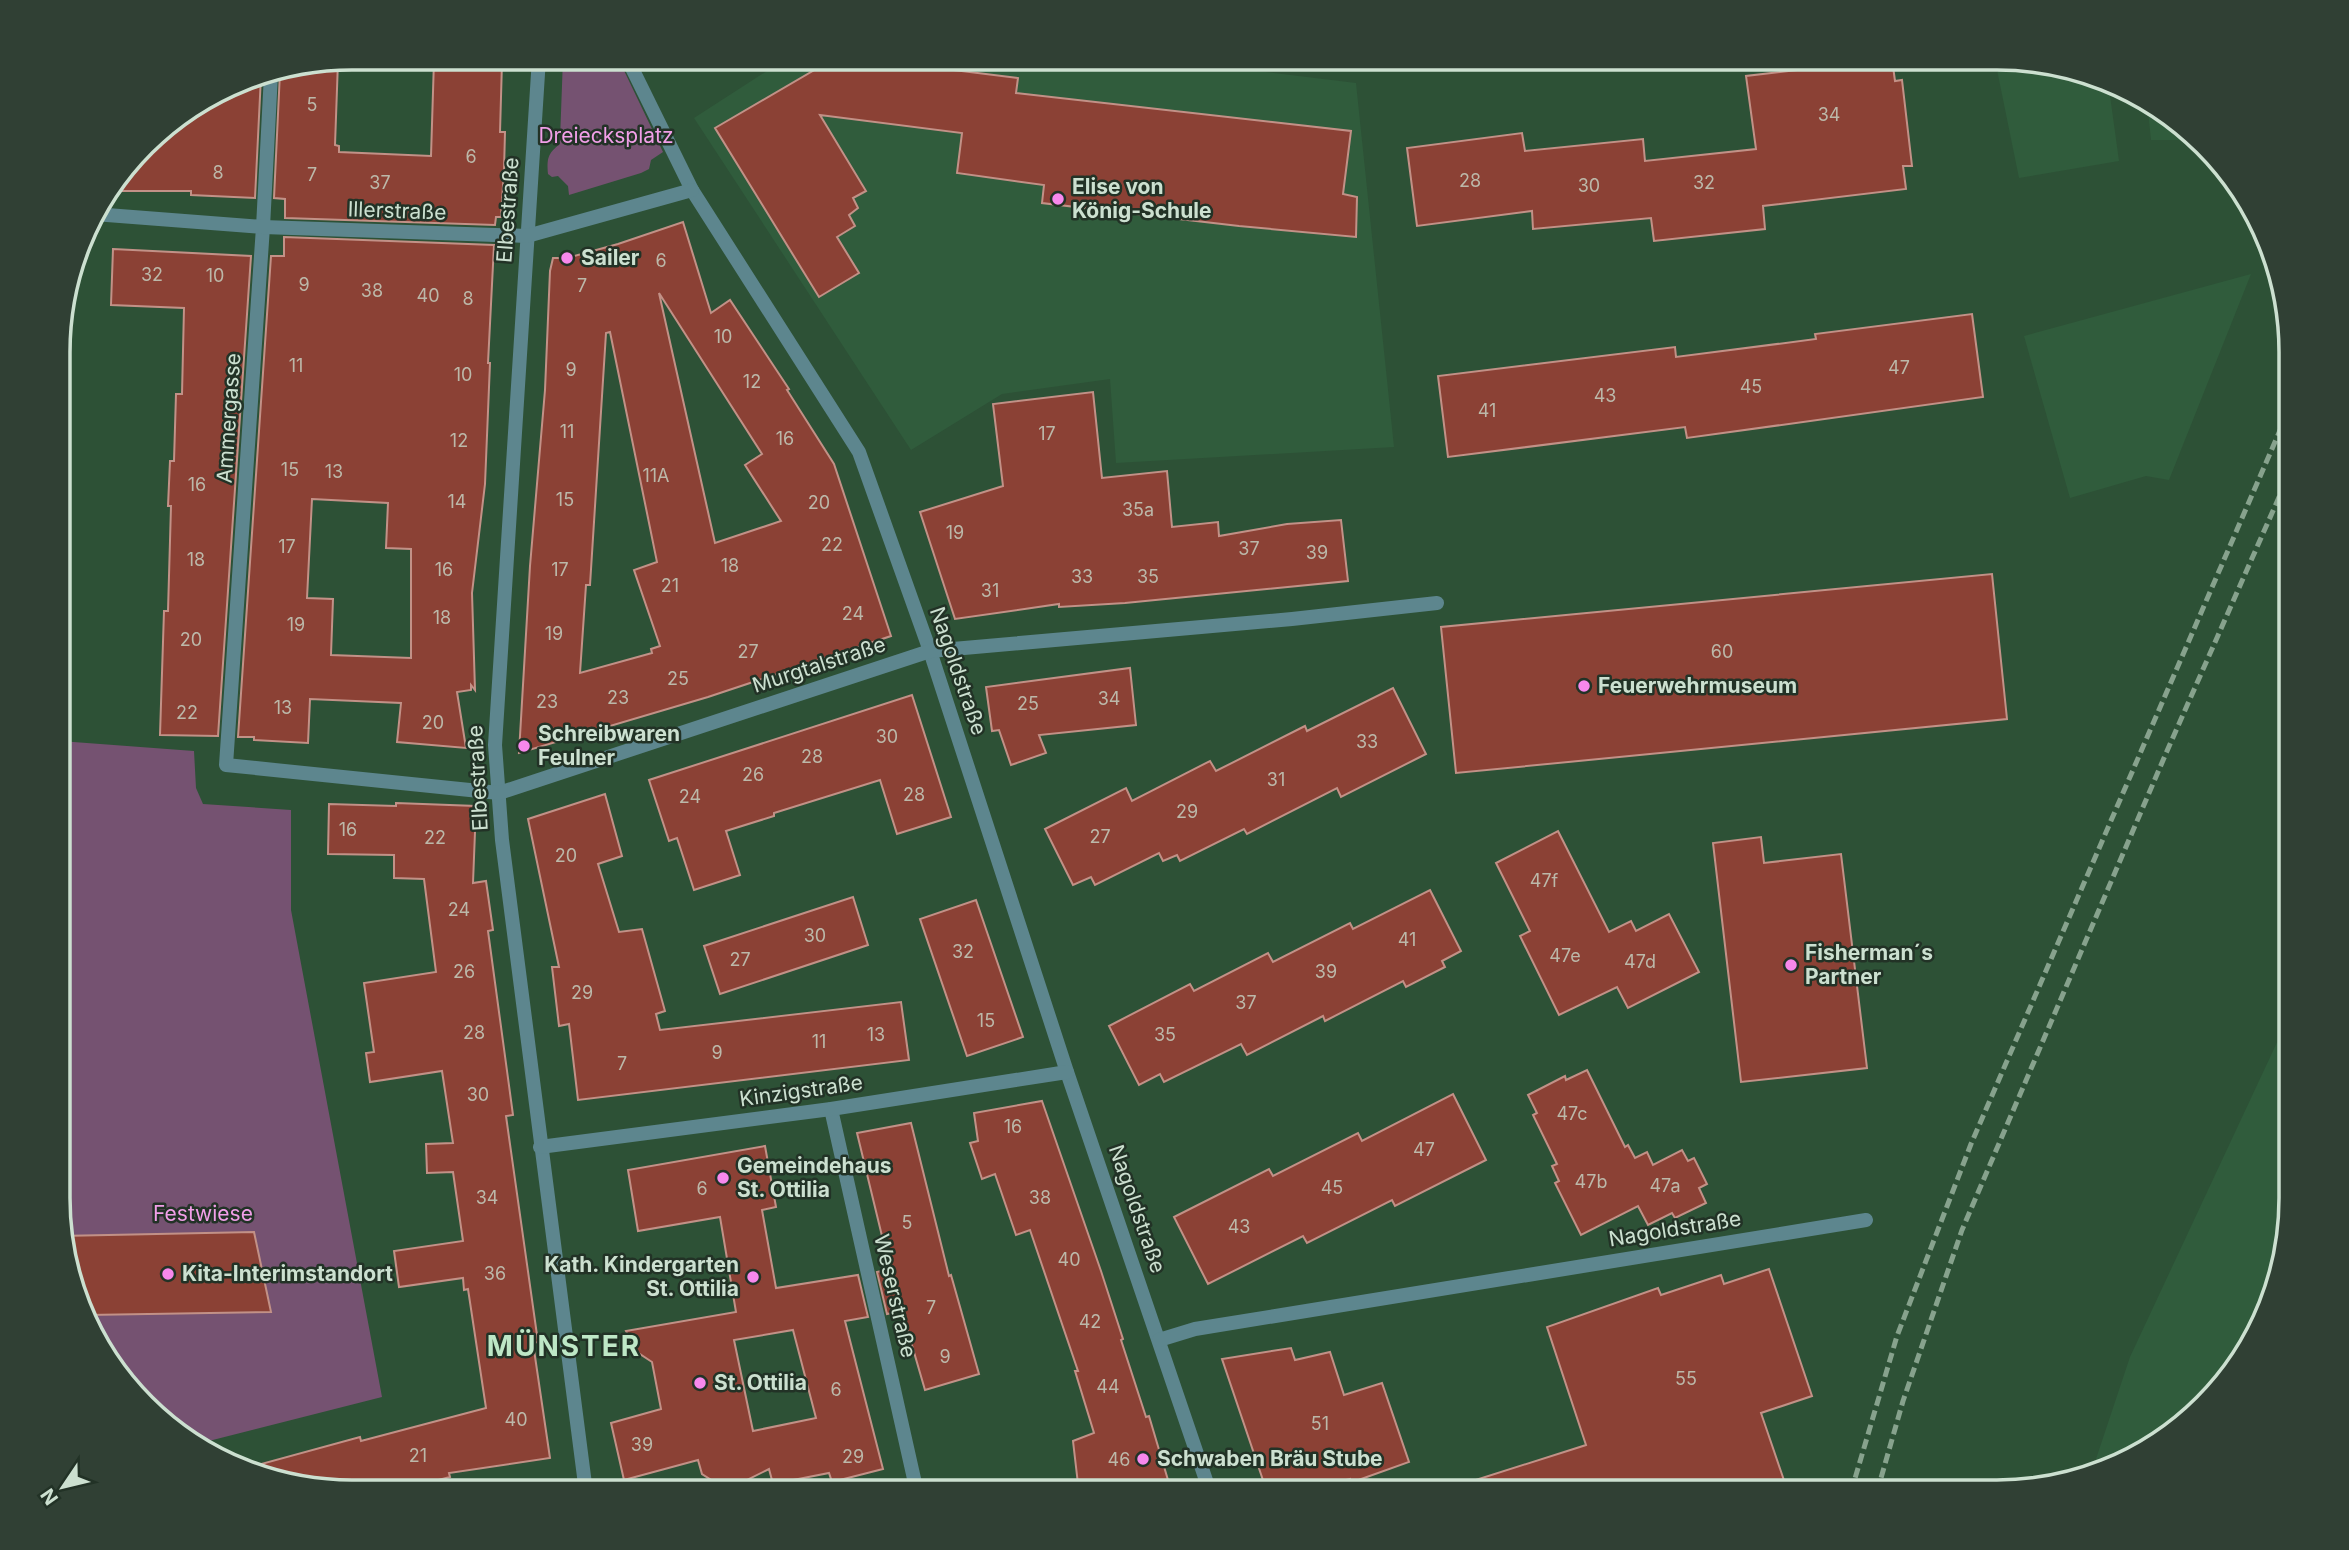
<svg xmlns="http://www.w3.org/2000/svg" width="2349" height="1550" font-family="Inter,sans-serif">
  <rect width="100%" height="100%" fill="#2d5136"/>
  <!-- built -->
  <g fill="#305c3c">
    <polygon points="787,58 1149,58 1356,83 1394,447 1116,463 1110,379 1002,394 911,450 694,118"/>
    <polygon points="2018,61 2091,73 2108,81 2119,161 2019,178 1996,65"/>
    <polygon points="2147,101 2161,108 2192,140 2151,140"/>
    <polygon points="2251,274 2169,480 2146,476 2070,498 2024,336"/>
    <polygon points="2291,1003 2291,1217 2276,1292 2241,1362 2144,1453 2093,1468 2130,1357 2280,1036"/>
  </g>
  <!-- green -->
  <g fill="#755271">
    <path d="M563 58H618L663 152 651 160 649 169 641 173 569 195 568 186 558 176 552 177 548 174C547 159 547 154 560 144V140Z"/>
    <polygon points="75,265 60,604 60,314"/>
    <polygon points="60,741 194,751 196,788 203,804 291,810 291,910 382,1397 193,1445 188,1442 97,1345 60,1236"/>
  </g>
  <!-- building -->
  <g fill="#8b4135" stroke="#c29187" stroke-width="2" fill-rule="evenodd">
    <polygon points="835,58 857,58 1018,78 1016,93 1351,131 1343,194 1357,197 1356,237 1239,226 1042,203 1044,185 957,173 962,133 820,115 866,191 853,198 858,208 849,215 855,226 837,237 859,273 819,297 715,128"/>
    <polygon points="1892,59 1895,81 1902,80 1912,166 1903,166 1906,189 1763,206 1765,229 1654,241 1651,218 1533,229 1532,211 1417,226 1407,148 1522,133 1525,151 1643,139 1645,161 1756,149 1746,76"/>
    <polygon points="434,60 502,62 500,132 505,132 504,170 501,217 496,217 495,225 285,218 285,199 274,198 280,72 338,61 335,145 339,146 339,152 431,156"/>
    <polygon points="261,76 255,198 191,195 191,191 112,191 158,131 240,80"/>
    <path d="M683 222 711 313 730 300 789 389 787 390 834 464 891 636 708 697 519 753 530 566 545 390 550 271 553 258H567L618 244ZM659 293 762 454 745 465 781 521 715 543ZM610 332 657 562 634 570 660 646 651 649 652 653 580 673 586 585H590L606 333Z"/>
    <path d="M284 237 494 245 488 363H490L485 484 472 593 475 690 471 685V690L457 692 466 748 397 742 401 703 310 699 308 743 254 740V737H238L271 256H284ZM312 499 388 503 386 548 411 549V658L331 655 333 599 307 598Z"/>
    <polygon points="113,249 251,256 218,736 160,735 164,611 168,611 171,506 168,506 170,461 174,461 176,394 182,394 184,308 111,305"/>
    <polygon points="1972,314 1983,397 1687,438 1685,427 1448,457 1438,376 1675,347 1676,357 1816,339 1815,334"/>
    <polygon points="1093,392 1102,478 1167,471 1172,527 1218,522 1219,536 1287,524 1341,520 1348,581 1125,603 1059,607 1059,604 955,619 920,512 1003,486 993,404"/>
    <polygon points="1992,574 2007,719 1456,773 1441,627"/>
    <polygon points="1130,668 1136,725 1039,735 1046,753 1011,765 999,730 992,731 986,687"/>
    <polygon points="1393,688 1426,754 1341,797 1337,788 1247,834 1244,829 1180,861 1177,855 1163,861 1159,853 1095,885 1091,877 1073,885 1045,829 1126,788 1132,801 1210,761 1216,771 1305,726 1307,731"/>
    <polygon points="912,695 951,817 897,834 880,780 774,813 774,816 726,831 740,875 694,890 677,838 669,841 649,780"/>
    <polygon points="605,794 622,856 598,864 619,932 642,929 665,1011 656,1014 660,1030 901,1002 909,1060 578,1100 569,1024 559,1026 552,967 559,967 528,819"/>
    <polygon points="396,803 476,806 473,883 486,881 493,930 488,931 513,1115 506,1116 538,1342 533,1343 550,1458 449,1473 450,1477 392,1492 352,1492 258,1477 243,1469 360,1437 361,1441 486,1408 468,1289 464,1290 463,1278 399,1287 394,1251 463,1241 453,1172 427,1173 426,1144 453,1143 442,1071 370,1082 366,1053 374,1052 364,983 436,972 424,879 394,878 394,855 328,854 329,804 396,806"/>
    <polygon points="1558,831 1609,932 1631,921 1636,931 1669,914 1699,972 1628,1008 1617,987 1559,1015 1520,936 1530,931 1496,863"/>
    <polygon points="1761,837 1764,863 1841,854 1867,1068 1741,1082 1713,843"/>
    <polygon points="1430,890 1461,951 1442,961 1445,967 1406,987 1403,981 1325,1021 1323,1016 1247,1055 1241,1044 1164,1082 1160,1074 1139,1085 1109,1026 1190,984 1194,991 1268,953 1273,962 1350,923 1353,929"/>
    <polygon points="853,897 868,945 720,994 704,946"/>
    <polygon points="976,900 1023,1037 967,1056 920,919"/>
    <polygon points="1587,1070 1625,1147 1628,1145 1635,1158 1647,1152 1653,1165 1682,1150 1688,1161 1694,1158 1707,1184 1699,1188 1706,1203 1675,1218 1672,1213 1648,1225 1638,1206 1581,1235 1555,1183 1559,1181 1552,1166 1557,1164 1533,1115 1537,1113 1528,1095 1565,1076 1566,1080"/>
    <polygon points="1453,1094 1486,1160 1395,1206 1392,1200 1307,1243 1303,1236 1208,1284 1174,1217 1269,1169 1273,1176 1358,1133 1362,1141"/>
    <polygon points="1042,1101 1101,1271 1123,1339 1121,1340 1146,1417 1149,1416 1168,1480 1078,1484 1073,1441 1094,1433 1075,1371 1078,1371 1030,1230 1016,1235 995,1174 982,1179 970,1143 978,1141 974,1113"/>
    <polygon points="911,1123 949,1276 951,1275 979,1374 925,1390 902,1311 887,1314 877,1272 890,1269 857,1133"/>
    <path d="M765 1146 776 1207 762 1210 776 1288 858 1275 868 1317 845 1321 883 1469 832 1482 829 1473 773 1484 769 1469 733 1487 724 1488 702 1474 698 1460 624 1480 611 1423 661 1409 652 1362 637 1352 626 1331 736 1312 720 1217 638 1231 628 1170ZM793 1330 816 1418 753 1431 734 1340Z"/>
    <polygon points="254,1232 271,1312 87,1315 60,1236"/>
    <polygon points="1769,1269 1812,1396 1761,1413 1788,1492 1461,1492 1460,1485 1586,1445 1547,1327 1658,1288 1661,1295 1721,1275 1724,1284"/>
    <polygon points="1291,1348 1295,1360 1330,1352 1344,1395 1382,1383 1409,1462 1350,1483 1350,1479 1297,1492 1267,1492 1222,1359"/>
  </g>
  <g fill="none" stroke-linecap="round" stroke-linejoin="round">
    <!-- minor -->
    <g stroke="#5d868e" stroke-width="14">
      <polyline points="539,58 495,745 502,840 586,1492"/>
      <polyline points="627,58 692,190 859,452 930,651 1067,1072 1210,1492"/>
      <polyline points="271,74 263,227 226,765 499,793 930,651 1292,619 1437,603"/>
      <polyline points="94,214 263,227 527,236 692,190"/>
      <polyline points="831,1109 917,1492"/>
      <polyline points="540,1147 831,1109 1067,1072"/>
      <polyline points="1159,1340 1195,1329 1866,1220"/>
    </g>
    <!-- rail -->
    <g stroke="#87a28d" stroke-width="5" stroke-dasharray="10 5" stroke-linecap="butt">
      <polyline points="1851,1492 1897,1336 1971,1144 2291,405"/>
      <polyline points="1877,1492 1903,1401 1962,1230 2167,751 2291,470"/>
    </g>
  </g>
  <!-- markers -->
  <g fill="#f788ec" stroke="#223226" stroke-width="2.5">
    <circle cx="1058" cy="199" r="7"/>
    <circle cx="567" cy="258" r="7"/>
    <circle cx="1584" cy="686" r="7"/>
    <circle cx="524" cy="746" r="7"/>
    <circle cx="1791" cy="965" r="7"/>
    <circle cx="723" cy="1178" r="7"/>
    <circle cx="168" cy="1274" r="7"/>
    <circle cx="753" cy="1277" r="7"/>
    <circle cx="700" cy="1383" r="7"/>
    <circle cx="1143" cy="1459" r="7"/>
  </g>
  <g text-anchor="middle" stroke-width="5" stroke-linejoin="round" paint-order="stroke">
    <!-- number labels -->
    <g font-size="18" fill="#bcb8a9">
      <text x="312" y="111">5</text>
      <text x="1829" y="121">34</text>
      <text x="471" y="163">6</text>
      <text x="218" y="179">8</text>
      <text x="312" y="181">7</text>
      <text x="1470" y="187">28</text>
      <text x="380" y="189">37</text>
      <text x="1704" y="189">32</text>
      <text x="1589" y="192">30</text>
      <text x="661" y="267">6</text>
      <text x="152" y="281">32</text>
      <text x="215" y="282">10</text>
      <text x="304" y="291">9</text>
      <text x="582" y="292">7</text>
      <text x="372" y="297">38</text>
      <text x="428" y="302">40</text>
      <text x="468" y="305">8</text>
      <text x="723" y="343">10</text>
      <text x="296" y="372">11</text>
      <text x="1899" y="374">47</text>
      <text x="571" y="376">9</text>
      <text x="463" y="381">10</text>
      <text x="752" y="388">12</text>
      <text x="1751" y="393">45</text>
      <text x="1605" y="402">43</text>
      <text x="1487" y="417">41</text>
      <text x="567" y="438">11</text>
      <text x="1047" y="440">17</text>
      <text x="785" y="445">16</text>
      <text x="459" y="447">12</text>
      <text x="290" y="476">15</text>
      <text x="334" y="478">13</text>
      <text x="656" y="482">11A</text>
      <text x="197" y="491">16</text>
      <text x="565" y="506">15</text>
      <text x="457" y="508">14</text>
      <text x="819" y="509">20</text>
      <text x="1138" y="516">35a</text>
      <text x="955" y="539">19</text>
      <text x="832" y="551">22</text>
      <text x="287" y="553">17</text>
      <text x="1249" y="555">37</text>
      <text x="1317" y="559">39</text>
      <text x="196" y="566">18</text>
      <text x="730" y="572">18</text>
      <text x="444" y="576">16</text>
      <text x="560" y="576">17</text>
      <text x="1082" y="583">33</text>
      <text x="1148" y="583">35</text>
      <text x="670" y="592">21</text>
      <text x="990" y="597">31</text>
      <text x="853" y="620">24</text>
      <text x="442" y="624">18</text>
      <text x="296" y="631">19</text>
      <text x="554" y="640">19</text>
      <text x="191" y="646">20</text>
      <text x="748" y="658">27</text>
      <text x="1722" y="658">60</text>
      <text x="678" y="685">25</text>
      <text x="618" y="704">23</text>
      <text x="1109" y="705">34</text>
      <text x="547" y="708">23</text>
      <text x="1028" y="710">25</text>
      <text x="283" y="714">13</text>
      <text x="187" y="719">22</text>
      <text x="433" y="729">20</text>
      <text x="887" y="743">30</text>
      <text x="1367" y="748">33</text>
      <text x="812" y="763">28</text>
      <text x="753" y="781">26</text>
      <text x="1276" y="786">31</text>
      <text x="914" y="801">28</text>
      <text x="690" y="803">24</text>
      <text x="1187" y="818">29</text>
      <text x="348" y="836">16</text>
      <text x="1100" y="843">27</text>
      <text x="435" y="844">22</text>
      <text x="566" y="862">20</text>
      <text x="1544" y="887">47f</text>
      <text x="459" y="916">24</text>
      <text x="815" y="942">30</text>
      <text x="1407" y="946">41</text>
      <text x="963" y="958">32</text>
      <text x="1565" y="962">47e</text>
      <text x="740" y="966">27</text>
      <text x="1640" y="968">47d</text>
      <text x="464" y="978">26</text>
      <text x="1326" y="978">39</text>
      <text x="582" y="999">29</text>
      <text x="1246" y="1009">37</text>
      <text x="986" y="1027">15</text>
      <text x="474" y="1039">28</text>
      <text x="876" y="1041">13</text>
      <text x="1165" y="1041">35</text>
      <text x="819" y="1048">11</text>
      <text x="717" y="1059">9</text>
      <text x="622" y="1070">7</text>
      <text x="478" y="1101">30</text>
      <text x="1572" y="1120">47c</text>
      <text x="1013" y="1133">16</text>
      <text x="1424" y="1156">47</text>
      <text x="1591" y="1188">47b</text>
      <text x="1665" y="1192">47a</text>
      <text x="1332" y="1194">45</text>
      <text x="702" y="1195">6</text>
      <text x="487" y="1204">34</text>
      <text x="1040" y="1204">38</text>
      <text x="907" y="1229">5</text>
      <text x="1239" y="1233">43</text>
      <text x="1069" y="1266">40</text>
      <text x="495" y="1280">36</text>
      <text x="931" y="1314">7</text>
      <text x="1090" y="1328">42</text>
      <text x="945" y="1363">9</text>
      <text x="1686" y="1385">55</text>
      <text x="1108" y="1393">44</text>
      <text x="836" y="1396">6</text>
      <text x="516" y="1426">40</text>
      <text x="1320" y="1430">51</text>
      <text x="642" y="1451">39</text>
      <text x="418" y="1462">21</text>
      <text x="853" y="1463">29</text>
      <text x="1119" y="1466">46</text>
    </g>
    <!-- park labels -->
    <g font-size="21" fill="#f19fe8" stroke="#223226">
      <text x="606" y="143">Dreiecksplatz</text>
      <text x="203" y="1221">Festwiese</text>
    </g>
    <!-- poi labels -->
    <g font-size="21" font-weight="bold" fill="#cce0d0" stroke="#223226" text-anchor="start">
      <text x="1072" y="194">Elise von<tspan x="1072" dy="24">König-Schule</tspan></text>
      <text x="581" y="265">Sailer</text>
      <text x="1598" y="693">Feuerwehrmuseum</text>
      <text x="538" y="741">Schreibwaren<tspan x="538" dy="24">Feulner</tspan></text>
      <text x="1805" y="960">Fisherman´s<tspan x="1805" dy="24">Partner</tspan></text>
      <text x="737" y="1173">Gemeindehaus<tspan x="737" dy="24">St. Ottilia</tspan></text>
      <text x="739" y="1272" text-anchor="end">Kath. Kindergarten<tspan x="739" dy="24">St. Ottilia</tspan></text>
      <text x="182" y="1281">Kita-Interimstandort</text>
      <text x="714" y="1390">St. Ottilia</text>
      <text x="1157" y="1466">Schwaben Bräu Stube</text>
    </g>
    <!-- street labels -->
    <g font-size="21" fill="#cce0d0" stroke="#223226">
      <text transform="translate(508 210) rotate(-86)" y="7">Elbestraße</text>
      <text transform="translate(397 211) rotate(2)" y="7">Illerstraße</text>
      <text transform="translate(229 418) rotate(-86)" y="7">Ammergasse</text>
      <text transform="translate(819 665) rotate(-18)" y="7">Murgtalstraße</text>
      <text transform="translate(958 671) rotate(71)" y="7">Nagoldstraße</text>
      <text transform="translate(478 778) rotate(-93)" y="7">Elbestraße</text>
      <text transform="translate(801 1091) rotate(-8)" y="7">Kinzigstraße</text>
      <text transform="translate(1137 1209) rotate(71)" y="7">Nagoldstraße</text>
      <text transform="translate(1675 1229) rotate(-9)" y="7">Nagoldstraße</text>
      <text transform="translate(895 1296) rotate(77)" y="7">Weserstraße</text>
    </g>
    <!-- district labels -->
    <g font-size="28" font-weight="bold" letter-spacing="2" fill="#bee7c6" stroke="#223226">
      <text x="564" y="1356">MÜNSTER</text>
    </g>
  </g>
  <!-- crop -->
  <path d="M0 0H2349V1550H0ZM352 70H1997A282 282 0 0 1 2279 352V1198A282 282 0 0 1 1997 1480H352A282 282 0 0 1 70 1198V352A282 282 0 0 1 352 70Z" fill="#304034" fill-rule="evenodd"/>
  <path fill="none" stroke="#cce0d0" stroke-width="3.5" d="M352 70H1997A282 282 0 0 1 2279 352V1198A282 282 0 0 1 1997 1480H352A282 282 0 0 1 70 1198V352A282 282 0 0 1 352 70Z"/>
  <!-- north arrow -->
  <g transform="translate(63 1487) rotate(235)" stroke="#223226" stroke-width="5" paint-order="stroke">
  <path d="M0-5L12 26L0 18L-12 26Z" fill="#cce0d0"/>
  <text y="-10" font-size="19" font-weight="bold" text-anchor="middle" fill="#cce0d0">N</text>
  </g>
</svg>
